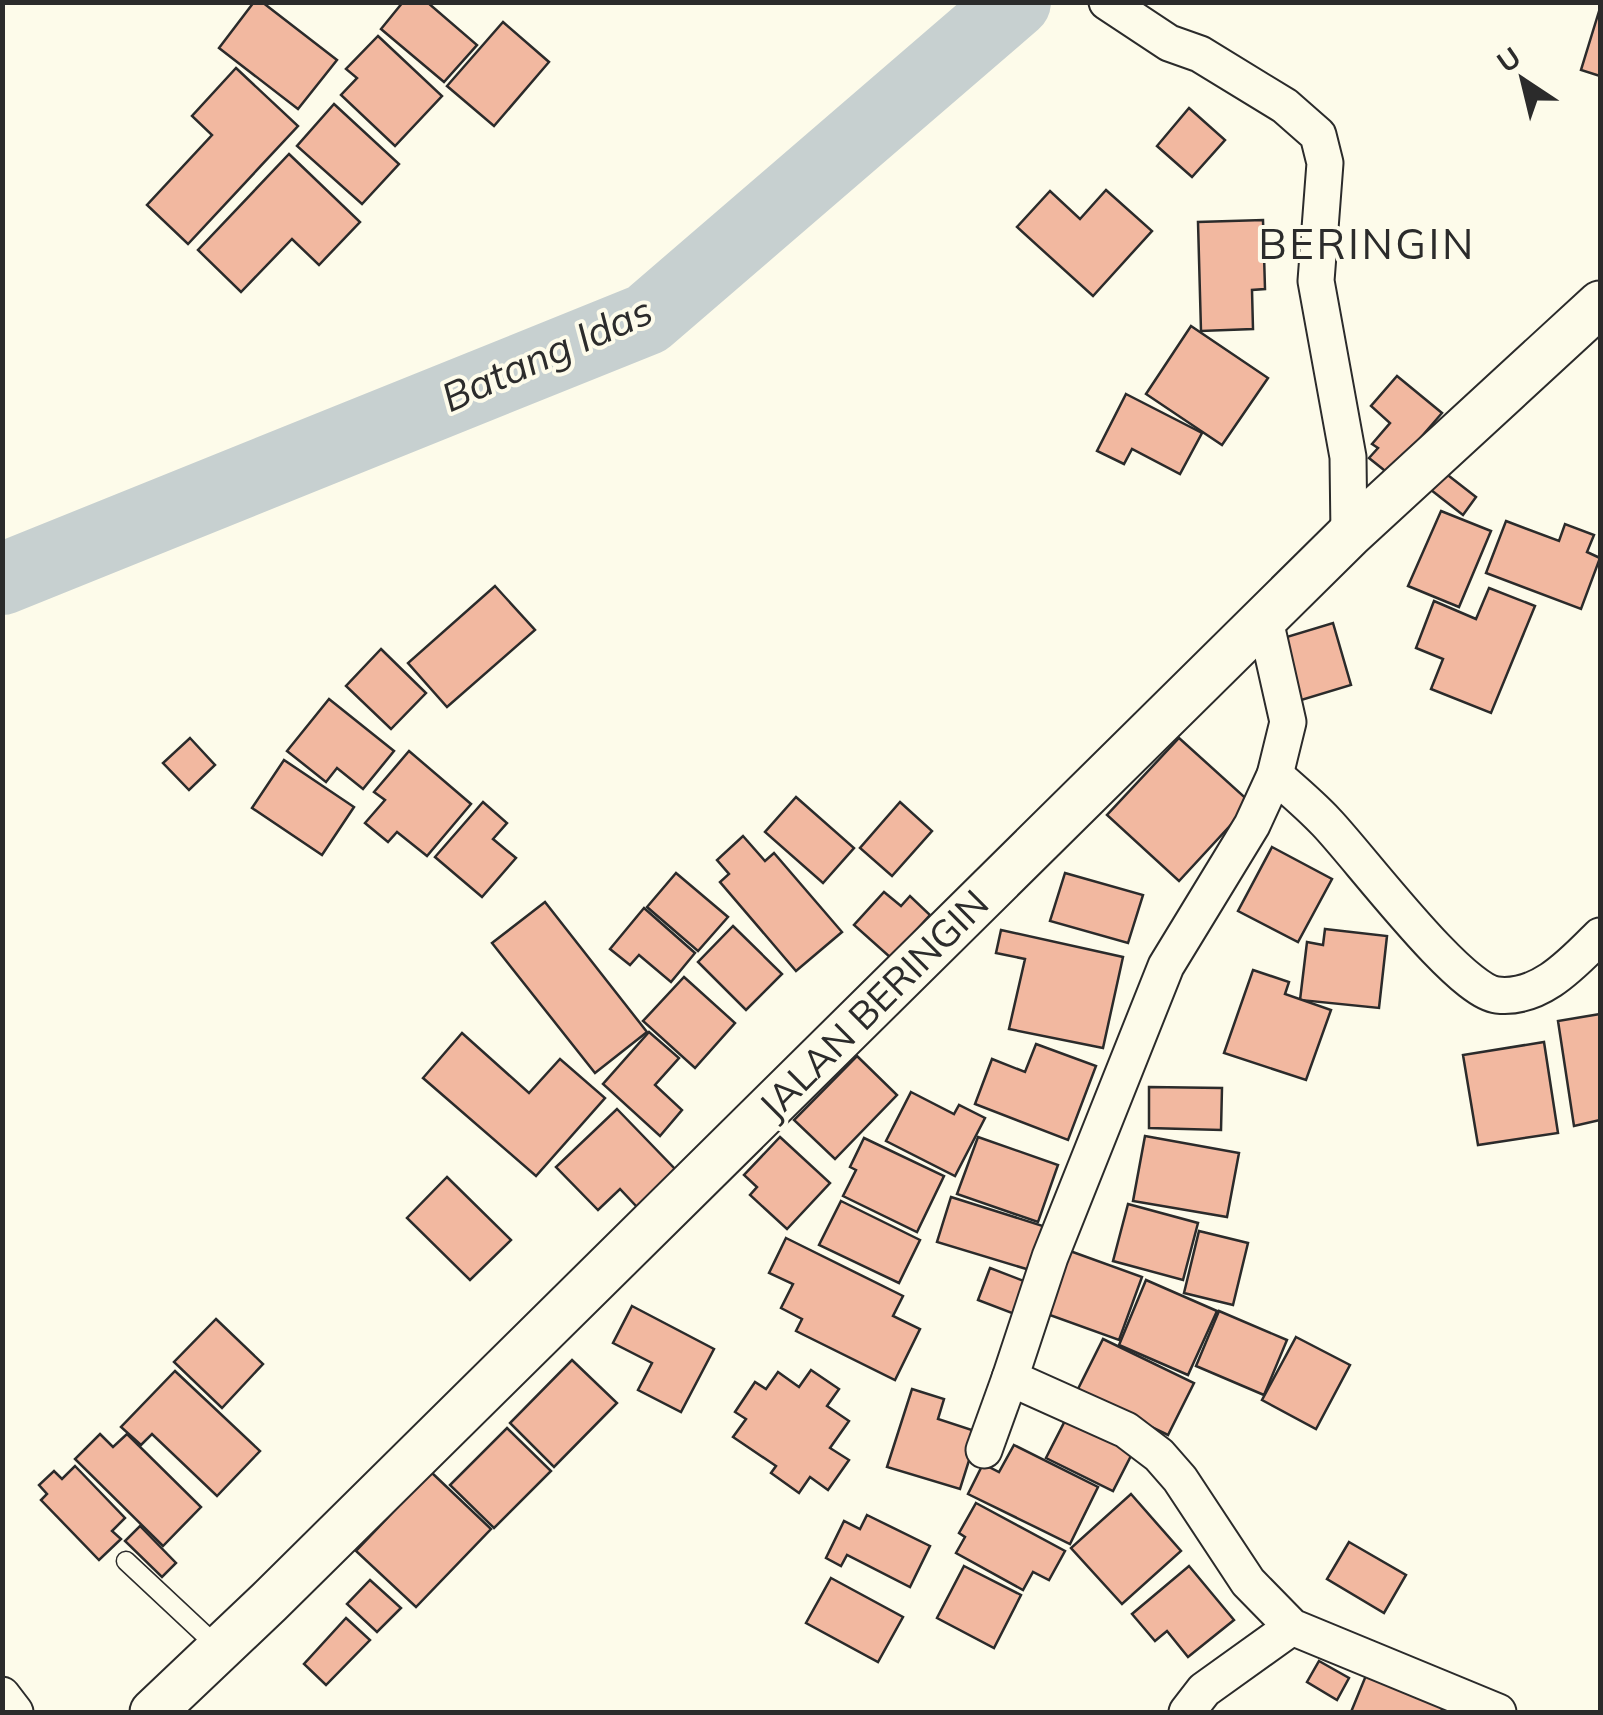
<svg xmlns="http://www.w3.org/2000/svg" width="1603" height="1715" font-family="Mulish,sans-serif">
  <rect width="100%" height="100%" fill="#fdfbea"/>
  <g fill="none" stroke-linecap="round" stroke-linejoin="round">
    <!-- river -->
    <polyline stroke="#c7d0d0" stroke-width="72" points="2,579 647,319 1015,2"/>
  </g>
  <!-- building -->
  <g fill="#f2b8a0" stroke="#2b2b2b" stroke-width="2.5">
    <polygon points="254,2 262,2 337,60 298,109 219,48"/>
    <polygon points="403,2 427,2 477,45 444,82 381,29"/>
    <polygon points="1600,8 1600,76 1581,70"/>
    <polygon points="503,22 549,62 494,126 447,86"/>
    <polygon points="378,36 442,96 395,146 341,95 357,78 346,69"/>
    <polygon points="236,68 298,126 188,244 147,205 212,135 192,116"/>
    <polygon points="334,104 399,164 362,204 297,146"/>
    <polygon points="1189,108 1225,140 1192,177 1157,146"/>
    <polygon points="289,154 360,222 319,265 292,239 241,292 198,250"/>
    <polygon points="1106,190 1152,231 1093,296 1017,227 1050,191 1080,219"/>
    <polygon points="1263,220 1265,289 1252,290 1253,329 1201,331 1198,222"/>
    <polygon points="1191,326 1268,378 1222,445 1146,394"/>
    <polygon points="1397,376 1442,413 1389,474 1369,458 1378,448 1372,444 1390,423 1371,406"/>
    <polygon points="1126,394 1202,433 1180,474 1132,449 1124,464 1097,451"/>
    <polygon points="1440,469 1476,497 1463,515 1426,486"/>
    <polygon points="1441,511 1491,531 1459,607 1408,586"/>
    <polygon points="1506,521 1559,541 1565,524 1594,535 1587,552 1600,558 1581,609 1486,573"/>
    <polygon points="495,586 535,630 447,707 408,663"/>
    <polygon points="1489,588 1535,606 1491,713 1431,689 1443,659 1416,648 1434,601 1476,619"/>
    <polygon points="1333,623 1351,685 1298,701 1280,639"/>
    <polygon points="381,649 426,693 391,729 346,686"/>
    <polygon points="329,699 394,751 363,789 337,768 326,782 287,751"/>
    <polygon points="190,738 215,765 189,790 163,763"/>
    <polygon points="1179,738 1251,803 1179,881 1107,815"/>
    <polygon points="409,751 471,804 427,856 397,832 388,842 365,823 385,800 374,792"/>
    <polygon points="284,760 354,807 322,855 252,808"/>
    <polygon points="796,797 854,848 823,883 765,832"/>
    <polygon points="483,802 507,823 493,839 516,858 482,897 435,857"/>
    <polygon points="900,802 932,831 892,876 860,848"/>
    <polygon points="743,836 765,861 774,853 842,932 796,971 720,882 729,874 717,860"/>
    <polygon points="1272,847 1332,879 1298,942 1238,911"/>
    <polygon points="676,873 728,917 698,951 647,907"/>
    <polygon points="1065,873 1143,895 1128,943 1050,921"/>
    <polygon points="884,892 901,906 910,896 930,915 891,958 854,925"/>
    <polygon points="545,902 647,1032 595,1073 492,943"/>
    <polygon points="644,908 695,953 671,982 639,955 630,965 610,949"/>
    <polygon points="733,926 782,974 746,1010 698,962"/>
    <polygon points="1325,929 1387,936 1379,1008 1300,1000 1307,942 1323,945"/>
    <polygon points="1001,930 1123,957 1103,1048 1009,1029 1025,959 996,953"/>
    <polygon points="1253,970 1289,982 1285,994 1331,1010 1306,1080 1224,1053"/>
    <polygon points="684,977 735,1023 695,1068 643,1021"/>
    <polygon points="1600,1014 1600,1120 1574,1126 1558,1021"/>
    <polygon points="649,1032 679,1058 655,1085 682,1110 660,1136 603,1084"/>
    <polygon points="462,1033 529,1093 560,1059 605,1098 536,1176 423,1078"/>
    <polygon points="1544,1042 1558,1133 1478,1145 1463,1055"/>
    <polygon points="1036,1044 1096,1066 1068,1140 975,1104 992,1059 1025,1072"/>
    <polygon points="857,1056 897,1095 835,1159 794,1120"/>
    <polygon points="1149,1087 1222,1088 1221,1130 1149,1128"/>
    <polygon points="911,1092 954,1114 959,1105 985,1118 955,1176 886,1141"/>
    <polygon points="617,1109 675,1169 637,1207 620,1189 598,1210 556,1167"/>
    <polygon points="1145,1136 1239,1153 1227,1217 1133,1201"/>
    <polygon points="780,1137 830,1183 787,1229 750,1195 757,1187 744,1175"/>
    <polygon points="978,1137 1058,1165 1038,1222 957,1194"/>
    <polygon points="864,1138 944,1176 917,1232 843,1196 856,1170 850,1167"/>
    <polygon points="447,1177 511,1240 470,1280 407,1218"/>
    <polygon points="951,1197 1046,1227 1033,1271 937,1242"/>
    <polygon points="841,1201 920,1240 899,1283 819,1245"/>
    <polygon points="1128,1204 1198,1223 1183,1280 1113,1261"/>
    <polygon points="1199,1231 1248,1243 1233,1305 1184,1293"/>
    <polygon points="786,1238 903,1296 893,1316 920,1329 895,1380 796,1331 802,1319 781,1308 793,1284 769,1273"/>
    <polygon points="1070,1251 1142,1277 1119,1340 1047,1314"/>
    <polygon points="990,1268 1029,1283 1017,1315 978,1300"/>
    <polygon points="1146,1280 1217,1311 1188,1375 1119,1345"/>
    <polygon points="632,1306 714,1349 681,1412 638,1390 652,1363 613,1343"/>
    <polygon points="1219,1311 1287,1340 1264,1395 1196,1366"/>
    <polygon points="216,1319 263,1364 222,1408 174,1362"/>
    <polygon points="1296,1337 1350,1365 1316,1429 1262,1400"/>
    <polygon points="1103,1339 1194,1383 1168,1435 1077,1391"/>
    <polygon points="572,1360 617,1403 554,1467 510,1423"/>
    <polygon points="811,1370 839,1389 827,1406 849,1421 830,1448 849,1460 828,1490 810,1477 799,1493 771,1473 776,1466 733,1437 746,1419 735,1412 755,1382 766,1389 778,1372 799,1387"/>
    <polygon points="175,1371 260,1451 217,1496 152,1434 141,1445 121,1427"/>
    <polygon points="912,1389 944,1399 938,1419 978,1432 960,1489 887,1467"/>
    <polygon points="1070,1411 1137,1444 1113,1491 1046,1458"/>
    <polygon points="507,1428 551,1471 494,1528 450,1485"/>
    <polygon points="100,1434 113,1447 127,1434 201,1507 163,1546 75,1459"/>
    <polygon points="1014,1445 1098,1487 1070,1544 968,1494 983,1464 999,1472"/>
    <polygon points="75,1466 125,1518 112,1531 121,1539 99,1560 41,1500 47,1494 39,1485 54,1471 62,1479"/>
    <polygon points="431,1472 491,1529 416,1607 356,1551"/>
    <polygon points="1131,1494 1181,1551 1122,1604 1071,1548"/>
    <polygon points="976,1503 1065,1551 1049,1580 1033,1572 1023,1590 956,1553 965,1537 959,1533"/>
    <polygon points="867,1515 930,1546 910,1587 847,1555 841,1566 826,1558 844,1521 860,1529"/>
    <polygon points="140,1526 176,1563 162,1577 125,1541"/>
    <polygon points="1349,1542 1406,1575 1384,1613 1327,1579"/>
    <polygon points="964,1566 1021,1595 994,1648 937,1618"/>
    <polygon points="1189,1566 1234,1620 1188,1657 1167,1631 1155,1641 1132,1614"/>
    <polygon points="831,1578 903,1617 878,1662 806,1623"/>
    <polygon points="370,1580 401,1608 377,1632 347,1604"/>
    <polygon points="346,1618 370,1640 326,1685 304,1664"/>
    <polygon points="1319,1661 1349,1678 1337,1700 1307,1682"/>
    <polygon points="1367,1673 1444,1704 1441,1712 1351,1712"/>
  </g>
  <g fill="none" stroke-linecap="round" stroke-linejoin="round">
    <!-- service casing -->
    <g stroke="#2b2b2b" stroke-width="21">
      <polyline id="service" points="126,1561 220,1649"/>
    </g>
    <!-- minor casing -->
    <g stroke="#2b2b2b" stroke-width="39">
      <g id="minor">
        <polyline points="1107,2 1169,43 1200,54 1285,106 1318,135 1325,163 1316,281 1348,457 1349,535"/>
        <polyline points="1265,620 1288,722 1275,775 1252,825 1166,966 1050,1257 1010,1378 1126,1430 1159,1455 1180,1479 1248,1582 1292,1627 1498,1712"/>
        <path d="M1275 775C1292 790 1310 805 1326 822 1358 855 1459 991 1497 995 1540 1000 1573 963 1600 936"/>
        <polyline points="984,1450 1010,1378"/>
        <polyline points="2,1695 15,1712"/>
        <polyline points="1187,1712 1204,1690 1292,1627"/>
      </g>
    </g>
    <!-- tertiary casing -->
    <g stroke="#2b2b2b" stroke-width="49">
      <polyline id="tertiary" points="153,1712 269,1602 1349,535 1600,304"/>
    </g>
    <!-- service -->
    <use href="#service" stroke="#fdfbea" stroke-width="18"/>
    <!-- minor -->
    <use href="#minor" stroke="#fdfbea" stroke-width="35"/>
    <!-- tertiary -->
    <use href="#tertiary" stroke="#fdfbea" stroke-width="45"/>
  </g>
  <g text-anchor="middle" stroke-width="8" stroke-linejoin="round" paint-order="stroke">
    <!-- street labels -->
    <g font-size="38" fill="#2b2b2b" stroke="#fdfbea">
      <text transform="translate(874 1005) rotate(-45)" y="13">JALAN BERINGIN</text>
    </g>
    <!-- water labels -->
    <g font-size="40" font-style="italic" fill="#2b2b2b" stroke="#fdfbea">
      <text transform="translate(547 354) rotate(-24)" y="14">Batang Idas</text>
    </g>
    <!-- quarter labels -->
    <g font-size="42" letter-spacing="2.5" fill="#2b2b2b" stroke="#fdfbea">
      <text x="1367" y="259">BERINGIN</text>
    </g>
  </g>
  <!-- border -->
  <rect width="1603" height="1715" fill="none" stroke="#2b2b2b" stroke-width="10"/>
  <!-- north arrow -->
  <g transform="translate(1523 80) rotate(325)" stroke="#fdfbea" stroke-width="8" paint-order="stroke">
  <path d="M0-8L18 38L0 25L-18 38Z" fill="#2b2b2b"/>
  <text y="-15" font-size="28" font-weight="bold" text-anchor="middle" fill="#2b2b2b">U</text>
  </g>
</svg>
